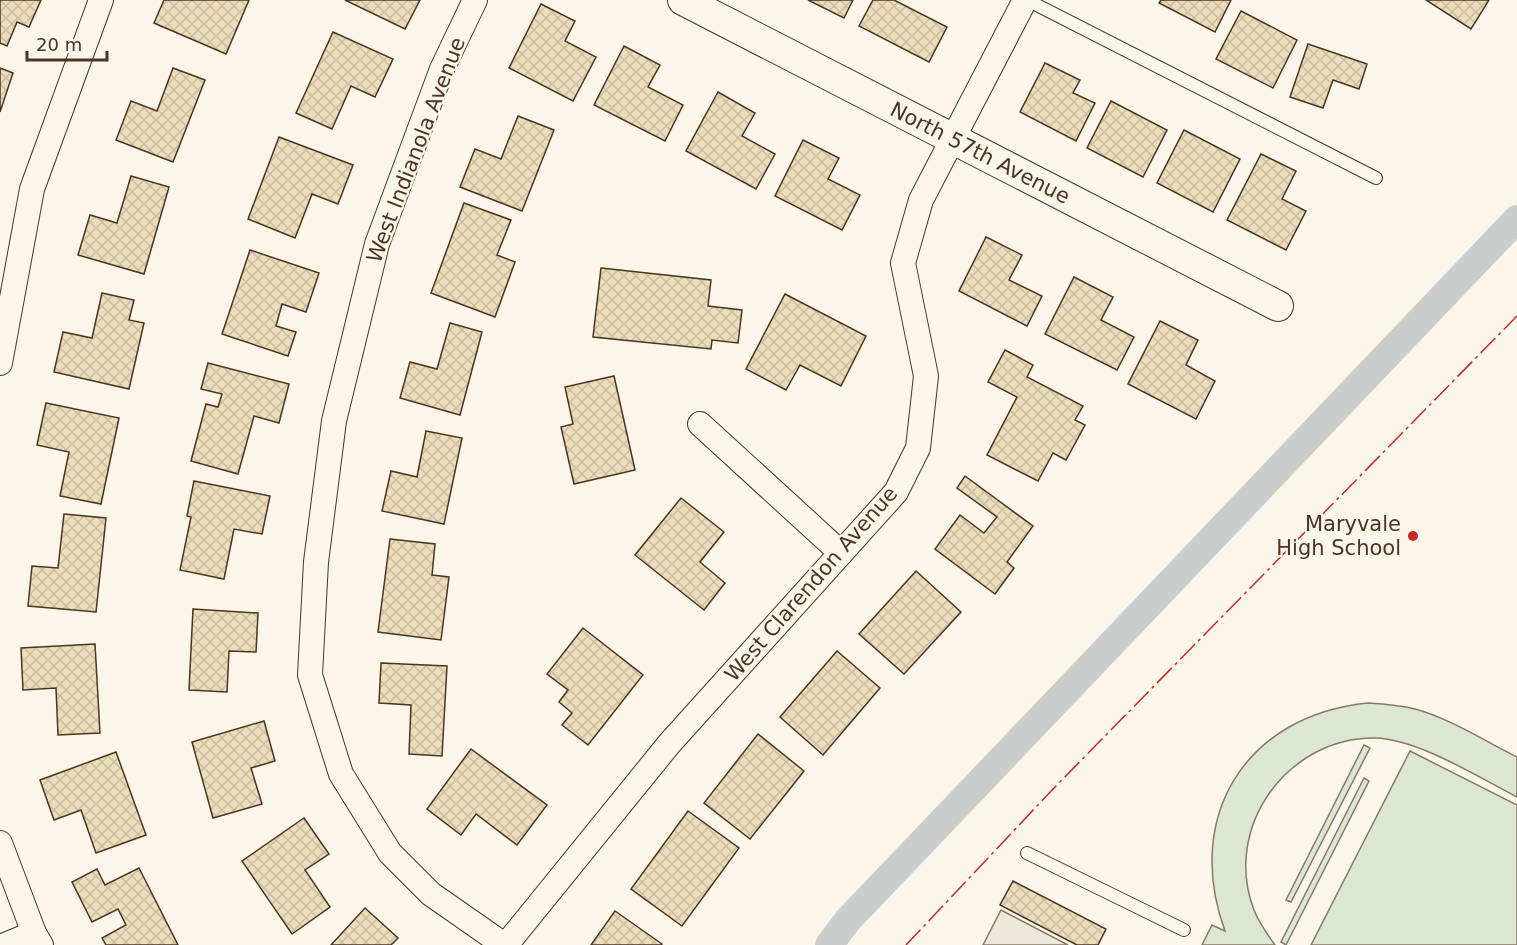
<svg xmlns="http://www.w3.org/2000/svg" width="1517" height="945" font-family="'DejaVu Sans',sans-serif">
  <defs>
    <pattern id="building-cross-hatch" width="8" height="8" patternUnits="userSpaceOnUse" patternTransform="scale(1.5)"><rect width="8" height="8" fill="#ecdcbc"/><path d="M0 0l8 8M0 8l8-8" fill="none" stroke="#ccbda1"/></pattern>
  </defs>
  <rect width="100%" height="100%" fill="#fbf6e9"/>
  <!-- pitch -->
  <g fill="#dce7d0" stroke="#887966" stroke-width="1.5">
    <path d="M1368 703C1384 704 1399 705 1415 709 1449 718 1485 741 1517 757V797C1478 777 1418 739 1375 738 1288 737 1222 827 1254 910 1259 923 1267 934 1275 945H1202L1212 925 1225 931C1183 816 1246 715 1368 703Z"/>
    <polygon points="1364,745 1370,748 1291,902 1286,900"/>
    <polygon points="1410,751 1517,805 1517,945 1311,945"/>
    <polygon points="1364,778 1369,781 1286,945 1281,942"/>
  </g>
  <!-- parking -->
  <polygon fill="#ede7d9" stroke="#887966" stroke-width="1.5" points="1001,910 1068,945 983,945"/>
  <g fill="none" stroke-linecap="round" stroke-linejoin="round">
    <!-- canal -->
    <polyline stroke="#c9cecd" stroke-width="28" points="829,945 848,920 1517,219"/>
  </g>
  <!-- building -->
  <g fill="url(#building-cross-hatch)" stroke="#4a3520" stroke-width="1.5">
    <polygon points="0,0 41,0 29,27 17,22 7,46 0,43"/>
    <polygon points="164,0 249,0 226,54 154,23"/>
    <polygon points="345,0 420,0 405,29"/>
    <polygon points="808,0 853,0 844,18"/>
    <polygon points="873,0 894,0 947,27 929,62 859,26"/>
    <polygon points="1161,0 1231,0 1215,32 1159,3"/>
    <polygon points="1426,0 1489,0 1471,29"/>
    <polygon points="541,4 575,21 565,41 596,57 573,101 509,68"/>
    <polygon points="1241,11 1297,40 1273,88 1216,59"/>
    <polygon points="333,32 393,59 375,97 351,86 332,129 296,113"/>
    <polygon points="1308,44 1367,64 1359,89 1333,80 1323,108 1290,97"/>
    <polygon points="624,46 660,65 648,87 683,105 665,141 594,105"/>
    <polygon points="1045,63 1080,80 1073,93 1095,103 1076,141 1020,112"/>
    <polygon points="0,68 13,73 0,112"/>
    <polygon points="173,68 205,80 173,162 116,140 131,101 157,111"/>
    <polygon points="718,92 755,113 742,136 775,154 756,189 686,151"/>
    <polygon points="1111,101 1167,130 1143,177 1087,148"/>
    <polygon points="518,116 554,130 522,211 460,187 475,149 501,159"/>
    <polygon points="1184,130 1240,159 1213,212 1157,183"/>
    <polygon points="279,137 353,165 338,204 312,194 295,238 248,219"/>
    <polygon points="803,140 839,158 828,179 860,195 842,230 775,196"/>
    <polygon points="1261,154 1296,171 1282,199 1306,211 1286,250 1227,220"/>
    <polygon points="131,176 169,187 144,274 78,255 90,215 117,223"/>
    <polygon points="464,203 511,220 497,255 515,262 495,317 431,293"/>
    <polygon points="986,237 1022,255 1009,280 1042,296 1027,326 959,291"/>
    <polygon points="250,250 319,273 306,312 282,304 276,326 296,332 288,356 222,334"/>
    <polygon points="601,268 711,280 708,306 742,310 738,343 712,340 711,349 593,337"/>
    <polygon points="1074,277 1113,297 1101,320 1134,337 1117,370 1045,334"/>
    <polygon points="102,293 134,300 129,320 144,323 129,389 54,372 63,332 92,338"/>
    <polygon points="785,294 866,336 841,386 800,365 786,390 746,369"/>
    <polygon points="1160,321 1198,340 1186,365 1215,381 1196,419 1128,384"/>
    <polygon points="450,323 482,332 460,415 400,398 410,362 437,369"/>
    <polygon points="1005,350 1033,365 1027,377 1083,406 1075,420 1085,425 1066,460 1053,453 1038,481 987,455 1017,397 988,382"/>
    <polygon points="208,363 289,384 279,423 254,416 238,474 191,461 206,404 218,407 222,394 201,389"/>
    <polygon points="614,376 635,470 574,484 561,427 573,424 565,387"/>
    <polygon points="46,403 119,418 101,504 60,496 69,452 37,445"/>
    <polygon points="426,431 462,438 444,524 382,511 391,471 417,477"/>
    <polygon points="965,476 1033,526 1007,562 1014,568 995,594 935,549 960,515 984,533 997,517 957,488"/>
    <polygon points="194,481 270,496 262,534 234,529 224,579 180,570 191,517 187,516"/>
    <polygon points="681,498 724,532 700,562 725,583 704,610 635,555"/>
    <polygon points="64,514 106,518 96,612 28,606 32,566 58,568"/>
    <polygon points="390,539 435,544 432,575 449,577 441,640 378,632"/>
    <polygon points="916,571 961,612 904,674 859,634"/>
    <polygon points="193,609 258,613 256,652 229,651 227,692 189,690"/>
    <polygon points="583,628 643,675 588,745 562,725 572,713 559,702 568,690 547,674"/>
    <polygon points="95,644 100,733 58,735 56,688 23,690 21,648"/>
    <polygon points="837,651 880,688 823,755 780,717"/>
    <polygon points="381,663 447,666 442,756 409,754 411,705 379,703"/>
    <polygon points="264,721 275,761 251,768 262,804 213,818 192,742"/>
    <polygon points="758,734 804,771 750,839 704,803"/>
    <polygon points="471,749 547,805 517,845 476,814 461,835 427,809"/>
    <polygon points="116,752 146,835 96,853 81,810 54,820 40,780"/>
    <polygon points="688,811 739,848 682,926 631,889"/>
    <polygon points="304,818 329,854 305,870 330,907 292,934 242,861"/>
    <polygon points="139,868 178,945 106,945 102,938 126,925 118,909 92,922 72,882 97,869 105,885"/>
    <polygon points="1013,881 1106,929 1098,945 1077,945 1000,905"/>
    <polygon points="365,908 398,938 391,945 331,945"/>
    <polygon points="615,911 662,944 661,945 591,945"/>
  </g>
  <g fill="none" stroke-linecap="round" stroke-linejoin="round">
    <!-- service casing -->
    <g stroke="#4a3520" stroke-width="14">
      <g id="service">
        <polyline points="1027,0 1376,178"/>
        <polyline points="1027,853 1184,930"/>
      </g>
    </g>
    <!-- minor casing -->
    <g stroke="#4a3520" stroke-width="26">
      <g id="minor">
        <polyline points="475,0 442,69 377,244 334,421 316,562 310,675 341,774 390,853 431,894 504,945"/>
        <polyline points="0,363 32,189 101,0"/>
        <polyline points="700,424 841,553"/>
        <polyline points="0,843 34,933 41,945"/>
        <polyline points="5,945 34,933"/>
        <polyline points="506,945 669,744 896,492 918,448 926,376 903,263 921,200 1025,0"/>
      </g>
    </g>
    <!-- tertiary casing -->
    <g stroke="#4a3520" stroke-width="32">
      <polyline id="tertiary" points="683,0 1278,306"/>
    </g>
    <!-- service -->
    <use href="#service" stroke="#fbf6e9" stroke-width="12"/>
    <!-- minor -->
    <use href="#minor" stroke="#fbf6e9" stroke-width="24"/>
    <!-- tertiary -->
    <use href="#tertiary" stroke="#fbf6e9" stroke-width="30"/>
    <!-- power -->
    <polyline stroke="#c62828" stroke-width="1.5" stroke-dasharray="21 4.5 3 4.5" stroke-linecap="butt" points="906,945 1053,789 1517,316"/>
  </g>
  <!-- markers -->
  <circle fill="#c62828" stroke="#fbf6e9" stroke-width="2" cx="1413" cy="536" r="6"/>
  <g text-anchor="middle" stroke-width="4.5" stroke-linejoin="round" paint-order="stroke">
    <!-- street labels -->
    <g font-size="21" fill="#4a3520" stroke="#fbf6e9">
      <text transform="translate(416 150) rotate(-69)" y="7">West Indianola Avenue</text>
      <text transform="translate(980 153) rotate(27)" y="7">North 57th Avenue</text>
      <text transform="translate(811 584) rotate(-49)" y="7">West Clarendon Avenue</text>
    </g>
    <!-- poi labels -->
    <g font-size="21" fill="#4a3520" stroke="#fbf6e9" text-anchor="end">
      <text x="1401" y="531">Maryvale<tspan x="1401" dy="24">High School</tspan></text>
    </g>
  </g>
  <!-- scale -->
  <path d="M27 51v9h80v-9" fill="none" stroke="#4a3520" stroke-width="3"/>
  <text x="36" y="51" font-size="18" fill="#4a3520" stroke="#fbf6e9" stroke-width="4.5" paint-order="stroke">20 m</text>
</svg>
